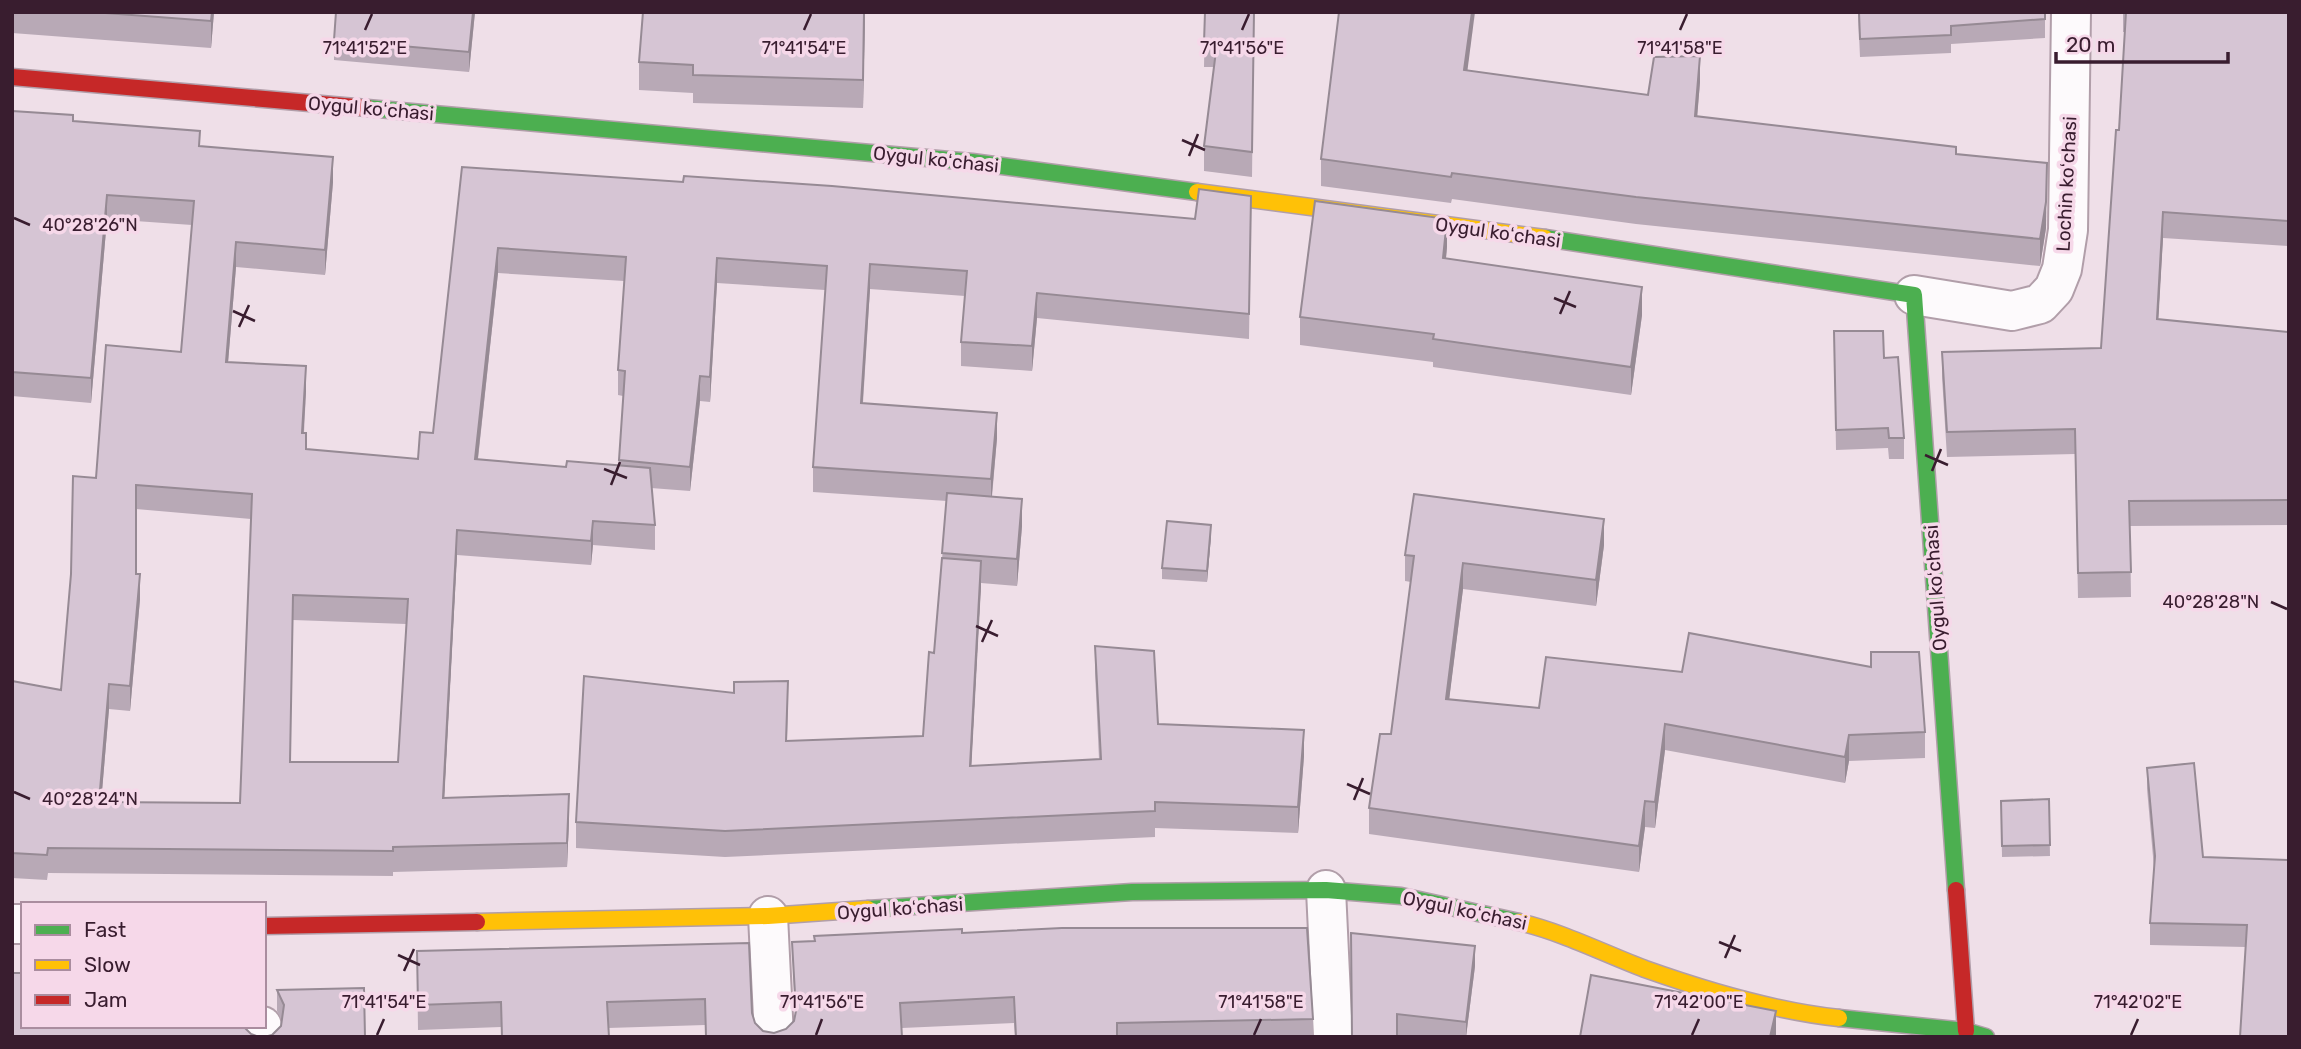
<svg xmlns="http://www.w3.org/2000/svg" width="2301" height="1049" font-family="Rubik,sans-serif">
  <rect width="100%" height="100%" fill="#efdfe8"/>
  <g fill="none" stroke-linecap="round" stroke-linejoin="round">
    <!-- street casing -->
    <g stroke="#b19ea9" stroke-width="42">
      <g id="street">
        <polyline points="1914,295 2012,311 2040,304 2054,289 2062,269 2068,230 2071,12"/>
        <polyline points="1326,890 1333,1037"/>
        <polyline points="768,916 774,1037"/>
        <polyline points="12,924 23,924"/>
        <polyline points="262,1026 262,1037"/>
      </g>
    </g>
    <!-- fast casing -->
    <g stroke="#b19ea9" stroke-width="19">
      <g id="fast">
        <polyline points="367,108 972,162 1197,192"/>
        <polyline points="1545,238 1914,295 1956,890"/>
        <polyline points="868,909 1132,892 1326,890 1401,896 1519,922"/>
        <polyline points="1839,1018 1966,1031 1986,1037"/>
      </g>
    </g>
    <!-- slow casing -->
    <g stroke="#b19ea9" stroke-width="19">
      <g id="slow">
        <polyline points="1197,192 1545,238"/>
        <polyline points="477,922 768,916 868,909"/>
        <path d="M1519 922C1562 932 1603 953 1645 969 1707 991 1773 1011 1839 1018"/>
      </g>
    </g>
    <!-- jam casing -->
    <g stroke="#b19ea9" stroke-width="19">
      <g id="jam">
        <polyline points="12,77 367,108"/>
        <polyline points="1956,890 1966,1031"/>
        <polyline points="264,926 477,922"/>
      </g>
    </g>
    <!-- street -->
    <use href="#street" stroke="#fdfafc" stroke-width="38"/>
    <!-- fast -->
    <use href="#fast" stroke="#4caf50" stroke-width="16"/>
    <!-- slow -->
    <use href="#slow" stroke="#ffc107" stroke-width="16"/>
    <!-- jam -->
    <use href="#jam" stroke="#c62828" stroke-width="16"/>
  </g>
  <!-- wall -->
  <g fill="#b8a9b6" fill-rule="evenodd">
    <polygon points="12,12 214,12 211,48 12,33"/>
    <polygon points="336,12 475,12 469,72 334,60 334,40"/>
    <polygon points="643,12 865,12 863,108 693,103 693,93 639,90 639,62"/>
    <polygon points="1205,12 1254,12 1252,177 1204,171 1204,146 1214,67 1204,67"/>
    <polygon points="1858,12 2045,12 2045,38 1951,44 1951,53 1860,57"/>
    <polygon points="2123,12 2289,12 2289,246 2163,238 2158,319 2289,332 2289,525 2130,526 2131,597 2078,598 2075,454 1947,457 1942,377 1942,352 2101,348 2119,130 2125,32 2123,32"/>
    <polygon points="1467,71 1648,95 1700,82 1697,117 1956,154 2046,228 2040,266 1636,224 1452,199 1451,203 1321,186 1321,159"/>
    <path d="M12 111 73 121 200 146 333 182 325 275 236 267 228 362 306 391 304 433 306 449 418 459 433 433 462 167 1195 219 1251 196 1249 339 1037 318 1032 371 961 366V342L965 296 870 289 863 403 997 438 992 497 1022 526 1017 586 981 583 971 766 1099 759 1095 672V646L1158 724 1304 756 1298 833 1155 828V837L725 857 576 848V822L788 707 787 741 923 736 934 653 947 501 813 492V467L825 290 717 283 710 402 700 401 690 491 651 488 655 525V550L593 545 591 565 457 555 444 798 569 818 567 867 393 872V876L48 873 47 880 12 878V681L61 690 96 478 181 352 192 225 107 219 91 403 12 396ZM498 273 624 281 618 370V395L623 396 619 466 566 467 478 459ZM136 509 251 519 240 803 101 802 109 709 130 711 140 599 136 574ZM293 620 406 624 398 762H290Z"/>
    <polygon points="1447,247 1446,259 1642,315 1631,395 1433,367 1433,362 1300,345 1300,317"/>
    <polygon points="1834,331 1884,358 1904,438 1904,459 1889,459 1888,448 1836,450"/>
    <polygon points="1211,536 1207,582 1162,579 1162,568"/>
    <polygon points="1604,545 1596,606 1463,589 1449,699 1539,708 1925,732 1925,758 1849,761 1845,783 1665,750 1655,828 1645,827 1639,872 1369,834 1369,808 1391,734 1411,582 1405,581 1405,555"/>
    <polygon points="2147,768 2203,857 2289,860 2246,947 2150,945 2150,923 2154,868 2147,789"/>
    <polygon points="2049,799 2050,856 2002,857 2001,801"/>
    <polygon points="962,933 1313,1019 1313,1037 1015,1037 1014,1023 902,1028 902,1037 705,1037 705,1025 608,1028 609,1037 501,1037 501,1027 418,1030 417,951 749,943 752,1013 755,1023 763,1031 774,1033 786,1029 794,1021 795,1016 792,942"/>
    <polygon points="1475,966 1466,1037 1414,1037 1397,1035 1352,1037"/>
    <polygon points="277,990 365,1037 272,1035 281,1026 282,1021 277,1011"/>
  </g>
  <!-- shaded-wall -->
  <g fill="#968a94">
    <polygon points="212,12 214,12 211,48 211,21"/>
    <polygon points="473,12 475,12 469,72 469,52"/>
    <polygon points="864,12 865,12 863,108 863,80"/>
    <polygon points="1472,12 1475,12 1464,97 1464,70"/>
    <polygon points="1700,56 1700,82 1695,143 1695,116"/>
    <polygon points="333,157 333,182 325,275 325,250"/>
    <polygon points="2047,163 2046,228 2040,266 2040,239"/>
    <polygon points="107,195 107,219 91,403 91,378"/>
    <polygon points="2163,212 2163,238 2157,344 2157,319"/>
    <polygon points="1447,219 1447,247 1443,286 1443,258"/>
    <polygon points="236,242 236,267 226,387 226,362"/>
    <polygon points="498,248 498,273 475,484 475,459"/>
    <polygon points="717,258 717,283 710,402 710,377"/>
    <polygon points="870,264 870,289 861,428 861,403"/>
    <polygon points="1642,287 1642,315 1631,395 1631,367"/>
    <polygon points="1037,293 1037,318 1032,371 1032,346"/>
    <polygon points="306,366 306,391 302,458 302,433"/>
    <polygon points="700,376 700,401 690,491 690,467"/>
    <polygon points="997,413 997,438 991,504 991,479"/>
    <polygon points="1022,499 1022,526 1017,586 1017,559"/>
    <polygon points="1604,519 1604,545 1596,606 1596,580"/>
    <polygon points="593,521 593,545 591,565 591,541"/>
    <polygon points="1211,525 1211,536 1207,582 1207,571"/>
    <polygon points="457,530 457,555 443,823 443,798"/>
    <polygon points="981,561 981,587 970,792 970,766"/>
    <polygon points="1463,563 1463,589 1446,725 1446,699"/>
    <polygon points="140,574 140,599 130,711 130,686"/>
    <polygon points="109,684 109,709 99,827 99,802"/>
    <polygon points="1665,724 1665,750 1655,828 1655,802"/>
    <polygon points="1304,730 1304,756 1298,833 1298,807"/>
    <polygon points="1849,735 1849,761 1845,783 1845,757"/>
    <polygon points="569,794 569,818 567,867 567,843"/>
    <polygon points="1645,801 1645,827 1639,872 1639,846"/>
    <polygon points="1475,946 1475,966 1466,1037 1466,1022"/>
    <polygon points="1776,1011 1776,1037 1770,1037"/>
  </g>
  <!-- building -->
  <g fill="#d6c5d4" stroke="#968a94" stroke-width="2" fill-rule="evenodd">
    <polygon points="92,12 212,12 211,21"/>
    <polygon points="336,12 473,12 469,52 334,40"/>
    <polygon points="643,12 864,12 863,80 693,75 693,65 639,62"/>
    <polygon points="1205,12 1254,12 1252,152 1204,146 1217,43 1204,43"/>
    <polygon points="1339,12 1472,12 1464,70 1648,95 1654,57 1700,56 1695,116 1956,147 1956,154 2047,163 2046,202 2040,239 1636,197 1452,173 1451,177 1321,159"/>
    <polygon points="1859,12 2045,12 2045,19 1951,26 1951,35 1860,39"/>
    <polygon points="2126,12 2289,12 2289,221 2163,212 2157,319 2289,332 2289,500 2129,501 2131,572 2078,573 2075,429 1947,432 1942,352 2101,348 2116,130 2119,130"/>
    <path d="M12 111 73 115V121L200 131 199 146 333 157 325 250 236 242 226 362 306 366 302 433H306V449L418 459 420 432 433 433 462 167 683 182 684 176 832 186 1195 219 1199 189 1251 196 1249 314 1037 293 1032 346 961 342 967 271 870 264 861 403 997 413 991 479 813 467 827 266 717 258 710 377 700 376 690 467 619 460 625 371 618 370 626 257 498 248 475 459 566 467 567 461 650 468 655 525 593 521 591 541 457 530 443 798 569 794 567 843 393 847V851L48 848 47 855 12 853V681L61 690 71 574 73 476 96 478 106 345 181 352 194 201 107 195 91 378 12 372ZM136 485 252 494 240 803 99 802 109 684 130 686 140 574H136ZM293 595 408 599 398 762H290Z"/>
    <polygon points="1315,201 1447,219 1443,258 1642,287 1631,367 1433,339 1434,334 1300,317"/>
    <polygon points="1834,331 1883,331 1884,358 1898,357 1904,438 1889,438 1888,428 1836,430"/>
    <polygon points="947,493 1022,499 1017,559 942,553"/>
    <polygon points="1414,494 1604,519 1596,580 1463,563 1446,699 1539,708 1546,657 1682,672 1689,633 1871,667 1871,652 1919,652 1925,732 1849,735 1845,757 1665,724 1655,802 1645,801 1639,846 1369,808 1380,734 1391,734 1414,556 1405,555"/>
    <polygon points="1167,521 1211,525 1207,571 1162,568"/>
    <polygon points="942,558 981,561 970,766 1101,759 1095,646 1154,651 1158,724 1304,730 1298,807 1155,802 1155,811 725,831 576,822 584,676 734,693 734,682 788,681 786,741 923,736 929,652 934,653"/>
    <polygon points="2194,763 2203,857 2289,860 2289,1037 2240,1037 2247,925 2150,923 2155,856 2147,768"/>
    <polygon points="2049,799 2050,845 2002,846 2001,801"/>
    <polygon points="1062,928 1307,928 1313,1019 1117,1023 1117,1037 1016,1037 1014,997 900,1003 902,1037 706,1037 705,999 607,1002 609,1037 502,1037 501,1002 418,1005 417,951 749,943 752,1013 755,1023 763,1031 774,1033 786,1029 794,1021 796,1011 792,942 815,941 814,936 962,929 962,933"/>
    <polygon points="1351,933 1475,946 1466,1022 1397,1014 1397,1037 1352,1037"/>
    <polygon points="12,973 23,973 23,1026 243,1026 251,1034 259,1037 12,1037"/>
    <polygon points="1591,975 1776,1011 1770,1037 1580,1037"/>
    <polygon points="364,988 365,1037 264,1037 272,1035 281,1026 284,1005 277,990"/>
  </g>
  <!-- ticks -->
  <path fill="none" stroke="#391d2f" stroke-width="2.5" d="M365 30 372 14M804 30 811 14M1242 30 1249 14M1680 30 1687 14M1182 140 1205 150M1189 156 1198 134M14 218 30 225M1554 298 1576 307M233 311 255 321M1560 314 1570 291M239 327 249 305M1925 455 1948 465M604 469 627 478M1932 471 1941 449M611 485 620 462M2271 602 2287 609M976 626 998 636M982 642 992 620M1347 784 1370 794M14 792 30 799M1354 800 1363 778M1719 942 1741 951M398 955 420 965M1725 958 1735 935M404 971 414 949M377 1035 384 1019M816 1035 822 1019M1254 1035 1261 1019M1692 1035 1699 1019M2131 1035 2138 1019"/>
  <g text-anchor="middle" stroke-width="7" stroke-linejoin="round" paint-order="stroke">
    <!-- street labels -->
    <g font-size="19" fill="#391d2f" stroke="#f6d8e9">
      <text transform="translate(371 108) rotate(5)" y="7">Oygul koʻchasi</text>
      <text transform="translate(936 159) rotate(6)" y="7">Oygul koʻchasi</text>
      <text transform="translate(2066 184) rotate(-87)" y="7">Lochin koʻchasi</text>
      <text transform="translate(1498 232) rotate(8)" y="7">Oygul koʻchasi</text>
      <text transform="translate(1935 588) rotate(-94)" y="7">Oygul koʻchasi</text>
      <text transform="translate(900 908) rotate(-4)" y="7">Oygul koʻchasi</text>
      <text transform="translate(1465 910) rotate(12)" y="7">Oygul koʻchasi</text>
    </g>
  </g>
  <g font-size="18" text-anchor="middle" fill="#391d2f" stroke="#f6d8e9" stroke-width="7" stroke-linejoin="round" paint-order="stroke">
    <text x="365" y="54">71°41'52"E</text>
    <text x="804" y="54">71°41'54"E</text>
    <text x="1242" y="54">71°41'56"E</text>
    <text x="1680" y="54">71°41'58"E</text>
    <text x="90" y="231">40°28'26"N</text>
    <text x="2211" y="608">40°28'28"N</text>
    <text x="90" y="805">40°28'24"N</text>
    <text x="384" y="1008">71°41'54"E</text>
    <text x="822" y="1008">71°41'56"E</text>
    <text x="1261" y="1008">71°41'58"E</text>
    <text x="1699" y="1008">71°42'00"E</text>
    <text x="2138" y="1008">71°42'02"E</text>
  </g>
  <!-- border -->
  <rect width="2301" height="1049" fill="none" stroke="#391d2f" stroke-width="28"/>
  <!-- legend -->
  <rect x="21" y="902" width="245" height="126" fill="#f6d8e9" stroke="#aa8d9f" stroke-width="2"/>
  <rect x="35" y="925" width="35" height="10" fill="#4caf50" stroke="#aa8d9f" stroke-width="2"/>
  <text x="84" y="937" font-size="21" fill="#391d2f">Fast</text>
  <rect x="35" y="960" width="35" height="10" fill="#ffc107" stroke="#aa8d9f" stroke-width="2"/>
  <text x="84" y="972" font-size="21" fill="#391d2f">Slow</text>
  <rect x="35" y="995" width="35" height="10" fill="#c62828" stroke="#aa8d9f" stroke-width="2"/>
  <text x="84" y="1007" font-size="21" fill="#391d2f">Jam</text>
  <!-- scale -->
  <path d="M2056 52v10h172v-10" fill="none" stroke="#391d2f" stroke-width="3.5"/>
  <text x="2066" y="52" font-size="21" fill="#391d2f" stroke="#f6d8e9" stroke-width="5" paint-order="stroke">20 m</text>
</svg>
